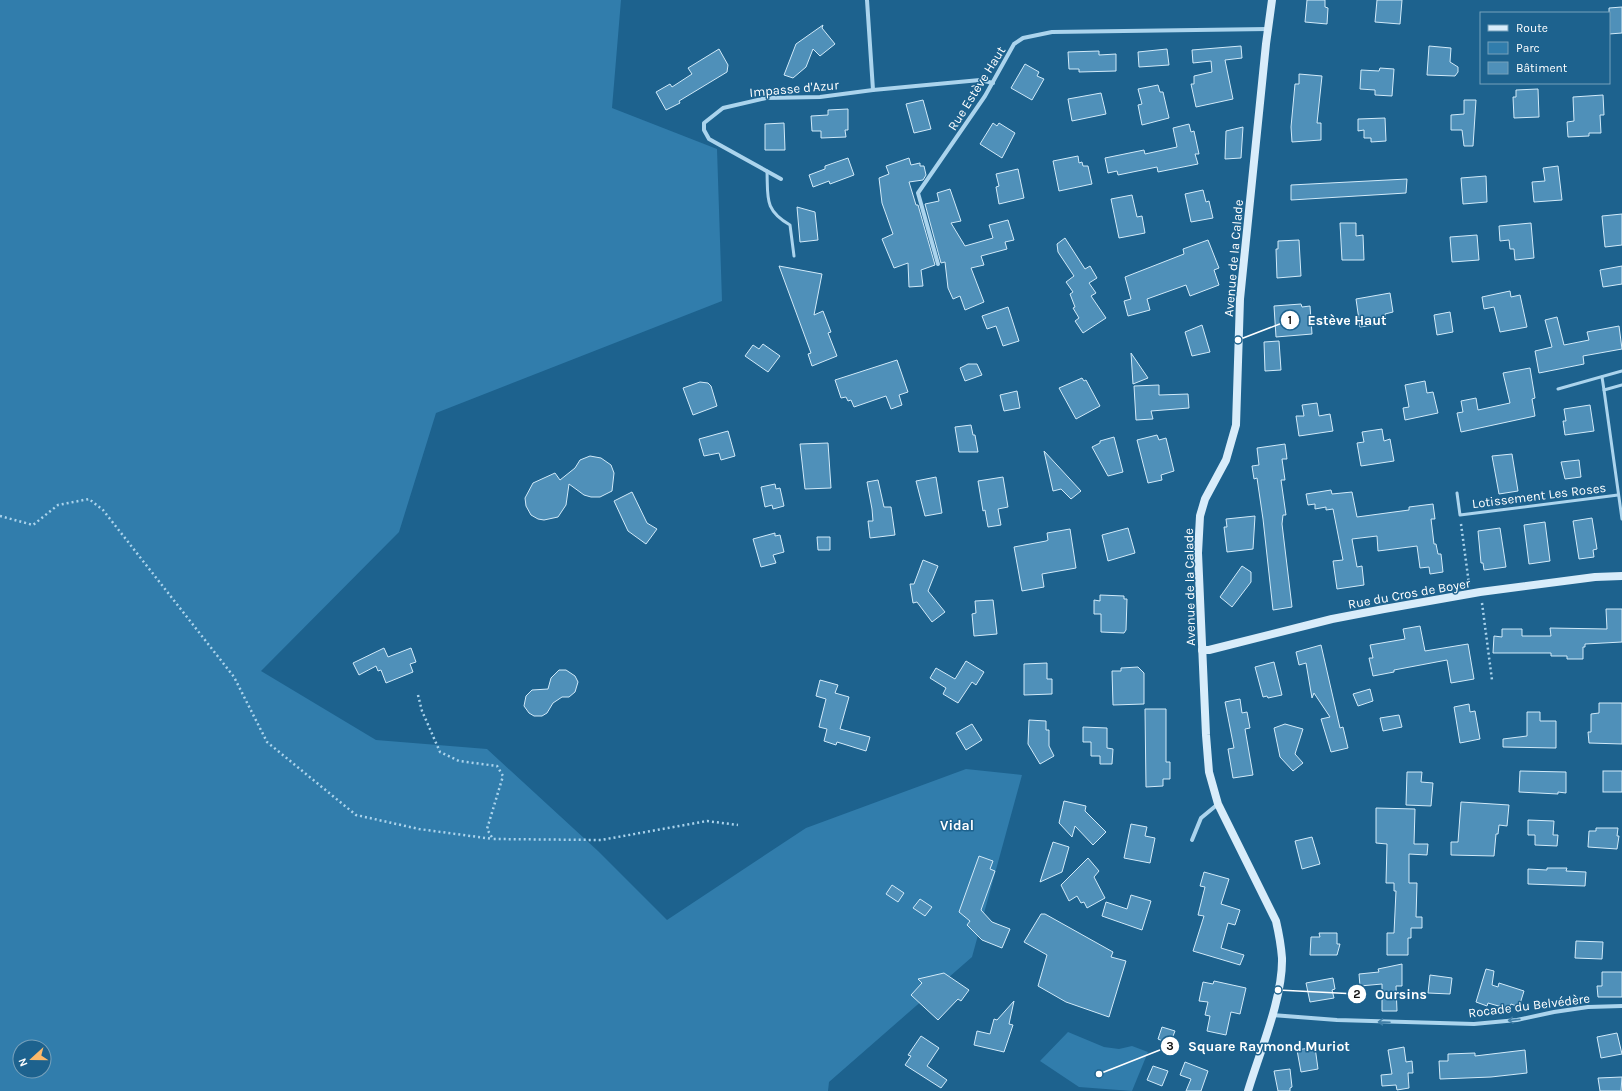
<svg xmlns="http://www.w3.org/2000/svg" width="1622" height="1091" font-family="Karla,sans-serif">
  <rect width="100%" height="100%" fill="#1d628e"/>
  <!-- green -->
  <g fill="#317dac" fill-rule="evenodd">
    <path d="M0 0H621L612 108 717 149 722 301 436 413 399 532 261 671 376 740 487 749 598 851 667 920 806 828 966 769 1022 775 972 957 829 1082 828 1091H0ZM20 1047H44V1071H20Z"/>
    <polygon points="1068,1032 1104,1047 1119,1049 1132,1046 1148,1052 1132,1091 1079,1087 1040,1061"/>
  </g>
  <!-- building -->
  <g fill="#4f90b9" stroke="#d1eaf9">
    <polygon points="1307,0 1325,0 1325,7 1328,8 1327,24 1305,22"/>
    <polygon points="1377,0 1402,0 1400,24 1375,22"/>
    <polygon points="1622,7 1622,33 1609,34 1609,8"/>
    <polygon points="823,25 822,28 835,44 820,56 813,49 806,67 793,78 784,75 796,44"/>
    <polygon points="1241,46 1242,58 1225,60 1233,99 1196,107 1191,84 1194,84 1194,76 1212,72 1211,61 1193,63 1192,50"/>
    <polygon points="1429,46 1451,48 1450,62 1458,67 1458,72 1455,76 1427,75"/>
    <polygon points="719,49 728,65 727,72 679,101 680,103 666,110 656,92 670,84 672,87 692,74 688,68"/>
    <polygon points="1167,49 1169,65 1139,67 1138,52"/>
    <polygon points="1099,51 1099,55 1116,54 1116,71 1079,72 1079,69 1069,69 1068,52"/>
    <polygon points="1025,64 1039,72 1037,76 1044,79 1032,100 1011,88"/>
    <polygon points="1380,68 1394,69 1392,96 1375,95 1375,90 1360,89 1361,70 1379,71"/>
    <polygon points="1299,74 1322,76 1317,123 1321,123 1321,140 1292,142 1291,127 1295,84 1299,84"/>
    <polygon points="1158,85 1160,92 1163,92 1169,118 1142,125 1138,105 1142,104 1138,89"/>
    <polygon points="1538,89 1539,117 1514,118 1513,97 1516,97 1516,90"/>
    <polygon points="1101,93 1106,114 1072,121 1068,99"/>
    <polygon points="1603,95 1604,115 1600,115 1601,133 1589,133 1589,136 1568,137 1567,122 1574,121 1573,97"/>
    <polygon points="923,100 931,129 914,133 906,104"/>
    <polygon points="1464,100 1476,100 1473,146 1464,146 1462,130 1451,130 1451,115 1464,114"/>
    <polygon points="848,109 848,130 845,130 846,137 821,138 821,131 812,131 811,116 828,115 828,110"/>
    <polygon points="1385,118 1386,141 1371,142 1371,138 1364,138 1364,130 1358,131 1358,119"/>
    <polygon points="784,123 785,150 765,150 765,124"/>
    <polygon points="993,123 997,126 999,123 1015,133 1002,158 980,144"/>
    <polygon points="1189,124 1191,132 1194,131 1199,154 1195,154 1198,164 1158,172 1157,167 1118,175 1117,171 1108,173 1105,158 1144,150 1145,154 1177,147 1173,128"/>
    <polygon points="1243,127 1241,158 1225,159 1226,131"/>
    <polygon points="1078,156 1079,163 1082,162 1083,166 1088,166 1092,184 1059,191 1053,161"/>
    <polygon points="848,158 854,175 830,184 829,181 813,187 809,175 825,169 825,166"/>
    <polygon points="909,158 911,165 920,163 920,166 924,166 926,175 923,180 909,182 916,205 918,205 935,265 921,270 923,286 909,287 908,263 894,268 882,239 893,234 882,203 879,178 889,174 886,166"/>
    <polygon points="1558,166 1562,200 1534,202 1532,182 1545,181 1543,168"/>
    <polygon points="1018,169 1024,198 999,204 996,187 999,186 996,174"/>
    <polygon points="1486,176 1487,202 1463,204 1461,178"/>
    <polygon points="1407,179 1406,193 1291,200 1291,185"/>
    <polygon points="950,189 961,221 951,223 965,246 993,238 989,225 1008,220 1014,240 1005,242 1007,249 981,256 984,265 971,268 984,302 965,310 960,296 953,299 948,288 945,262 941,263 925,204 939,201 937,193"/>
    <polygon points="1203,190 1206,202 1209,201 1213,218 1191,222 1185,194"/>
    <polygon points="1132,195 1137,217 1142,216 1145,233 1119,238 1111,199"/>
    <polygon points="797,207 815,212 818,240 800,242"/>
    <polygon points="1622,214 1622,245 1605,247 1602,216"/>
    <polygon points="1340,223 1356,223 1356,236 1363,235 1364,260 1342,260"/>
    <polygon points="1531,223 1534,258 1515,260 1514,249 1510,249 1509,240 1500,241 1499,226"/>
    <polygon points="1477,235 1479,260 1452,262 1450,237"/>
    <polygon points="1065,238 1085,269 1090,266 1097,278 1089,283 1096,293 1091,296 1106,318 1083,333 1075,321 1079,318 1073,308 1075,307 1070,294 1073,292 1066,282 1074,276 1058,252 1057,244"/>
    <polygon points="1208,240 1219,268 1214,270 1219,285 1190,296 1186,285 1147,299 1150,310 1128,316 1124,301 1131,299 1125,277 1184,254 1183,249"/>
    <polygon points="1299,240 1301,276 1277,278 1276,249 1278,249 1278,241"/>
    <polygon points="779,266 822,274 814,315 823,311 831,332 828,333 837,356 812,366 808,354 811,353"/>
    <polygon points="1622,266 1622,284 1603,287 1600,270"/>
    <polygon points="1510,291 1511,297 1520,295 1527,327 1500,332 1494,307 1484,309 1482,297"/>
    <polygon points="1390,293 1393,312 1385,314 1385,318 1378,319 1379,324 1360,327 1356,299"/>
    <polygon points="1301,304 1302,307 1310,306 1312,334 1276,337 1274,306"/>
    <polygon points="1008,307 1019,341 1003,346 996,326 987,329 982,316"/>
    <polygon points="1450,312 1453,332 1437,335 1434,315"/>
    <polygon points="1557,317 1564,345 1589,340 1587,332 1619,326 1622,349 1583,356 1584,364 1539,373 1535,351 1552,347 1545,320"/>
    <polygon points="1202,325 1210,352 1192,356 1185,332"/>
    <polygon points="1279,341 1281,370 1265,371 1264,342"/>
    <polygon points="763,344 780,356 768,372 745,356 753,345 759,349"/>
    <polygon points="1131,353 1148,378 1133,384"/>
    <polygon points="897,360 908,392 899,395 902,405 891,409 886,396 854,407 851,400 848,401 846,397 841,398 835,380"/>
    <polygon points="968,364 977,364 982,375 965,381 960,368"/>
    <polygon points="1530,368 1535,398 1532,399 1535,416 1461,432 1457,413 1463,412 1461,401 1476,398 1478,410 1510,403 1503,373"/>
    <polygon points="1082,378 1084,381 1086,380 1100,406 1076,419 1059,388"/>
    <polygon points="1425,381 1427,393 1433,392 1438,413 1405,420 1403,408 1409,407 1405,385"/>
    <polygon points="700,382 708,383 711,386 717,406 693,415 683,388"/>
    <polygon points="1159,385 1159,395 1188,394 1189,408 1151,411 1153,419 1136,420 1134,386"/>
    <polygon points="1017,391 1020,408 1004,411 1000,395"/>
    <polygon points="1317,403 1319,416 1330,414 1333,431 1299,436 1296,416 1304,416 1302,405"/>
    <polygon points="1590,405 1594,431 1565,435 1563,421 1566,421 1564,409"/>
    <polygon points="971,425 973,435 975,435 978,452 959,452 955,427"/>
    <polygon points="1382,429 1384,441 1390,439 1394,461 1361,466 1357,443 1364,442 1362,432"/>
    <polygon points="728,431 735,456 721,460 719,453 704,456 699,439"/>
    <polygon points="1157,435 1159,440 1166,438 1174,471 1161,475 1162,480 1148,483 1137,440"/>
    <polygon points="1114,437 1123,472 1108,476 1092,447 1100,443 1100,441"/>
    <polygon points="828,443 831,488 805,489 800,444"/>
    <polygon points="1285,444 1287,459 1282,459 1285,480 1281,480 1286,515 1283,515 1282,524 1292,607 1273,610 1263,519 1257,478 1254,479 1252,466 1259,465 1257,448"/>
    <polygon points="1044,451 1081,491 1071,499 1061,489 1053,491"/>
    <polygon points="1512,454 1518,491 1499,494 1492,456"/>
    <polygon points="590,456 601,458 611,465 614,473 612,491 600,497 591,497 584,495 569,484 566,505 558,517 544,520 538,519 531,515 526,506 525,498 533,483 555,473 560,480 575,468 580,460"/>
    <polygon points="1579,460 1581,477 1565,479 1561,462"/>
    <polygon points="936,477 942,513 925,516 916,481"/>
    <polygon points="1003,477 1008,507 998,509 1001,525 988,527 985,510 983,511 978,481"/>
    <polygon points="878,480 884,507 891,507 895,535 870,538 868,521 873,521 872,509 867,482"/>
    <polygon points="775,484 776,489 780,488 784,506 773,509 772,505 765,507 761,487"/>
    <polygon points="1331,490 1332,494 1352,492 1357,517 1409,510 1409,507 1433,504 1435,519 1431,519 1434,544 1436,544 1438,554 1441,554 1443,572 1430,574 1429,567 1420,568 1417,546 1378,551 1377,536 1352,539 1357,567 1362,566 1364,585 1337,589 1333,561 1343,560 1333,509 1326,510 1326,507 1315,509 1315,504 1308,505 1306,494"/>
    <polygon points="632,492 647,523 657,529 646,544 628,531 614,501"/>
    <polygon points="1255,516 1253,549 1227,552 1224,527 1227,527 1226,519"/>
    <polygon points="1592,518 1597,549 1593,550 1594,557 1579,559 1573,521"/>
    <polygon points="1545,522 1550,561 1529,564 1524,525"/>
    <polygon points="1128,528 1135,553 1108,561 1102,535"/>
    <polygon points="1500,528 1506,567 1484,570 1483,563 1481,563 1478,531"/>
    <polygon points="1070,529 1076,568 1042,574 1044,587 1022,591 1014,547 1046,541 1048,540 1047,533"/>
    <polygon points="775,533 775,536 780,535 784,552 773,555 776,563 761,567 753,539"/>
    <polygon points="817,537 830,537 830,550 818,550"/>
    <polygon points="923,560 938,566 928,591 945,612 932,622 917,602 913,603 910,584 914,584"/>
    <polygon points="1242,566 1251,572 1251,582 1232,607 1220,597"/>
    <polygon points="1100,595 1124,596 1124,599 1127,599 1126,630 1124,633 1101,632 1101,614 1094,614 1094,600 1100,601"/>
    <polygon points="993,600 997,634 974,636 972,614 976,613 975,601"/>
    <polygon points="1606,609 1622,609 1622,642 1585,644 1585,647 1583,647 1583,659 1567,659 1567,656 1551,656 1551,653 1493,653 1494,636 1502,637 1502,629 1522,629 1522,636 1551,636 1550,628 1607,629"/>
    <polygon points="1420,626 1425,651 1468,644 1474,679 1451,683 1447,660 1394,670 1394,672 1373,676 1369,658 1373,658 1370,645 1405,639 1403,629"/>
    <polygon points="1321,645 1340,728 1343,727 1348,748 1331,752 1321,719 1330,717 1314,693 1312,698 1306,663 1299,665 1296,652"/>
    <polygon points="384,648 388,657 411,648 416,662 410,664 413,672 386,683 381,670 378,671 376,666 359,675 353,663"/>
    <polygon points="966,661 984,672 976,685 972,682 958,703 943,694 946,688 930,678 936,668 955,679"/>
    <polygon points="1274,662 1282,695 1268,698 1267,696 1263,697 1255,667"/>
    <polygon points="1047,663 1047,679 1052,679 1052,694 1024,695 1024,664"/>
    <polygon points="1138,667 1144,673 1144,704 1113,705 1112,671 1121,671 1121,668"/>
    <polygon points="559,670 566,670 575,676 578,682 575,692 569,697 562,697 553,703 547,713 542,716 534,716 529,713 524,706 526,696 532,690 548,689 551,678"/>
    <polygon points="820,680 838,685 835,693 849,697 840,729 870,737 866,751 837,742 836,745 824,741 827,729 819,727 826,699 816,696"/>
    <polygon points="1370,689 1373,701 1358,706 1353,694"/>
    <polygon points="1240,699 1242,713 1247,712 1250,728 1245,729 1253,775 1233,778 1228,749 1234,748 1225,702"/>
    <polygon points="1599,703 1622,703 1622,744 1589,743 1588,732 1591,732 1591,714 1599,713"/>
    <polygon points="1469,704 1470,712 1475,711 1480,739 1460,743 1454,707"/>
    <polygon points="1145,709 1166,709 1166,762 1170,762 1170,779 1163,779 1163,786 1146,787"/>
    <polygon points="1527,712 1540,712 1540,721 1556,721 1556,748 1503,747 1503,739 1527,736"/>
    <polygon points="1399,715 1402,727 1383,731 1380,718"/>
    <polygon points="1029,720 1046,721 1046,730 1049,730 1049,746 1054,756 1040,764 1028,744"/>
    <polygon points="972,724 982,740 966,750 956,733"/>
    <polygon points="1285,724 1303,729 1295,754 1303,763 1293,771 1280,757 1274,728"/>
    <polygon points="1083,727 1107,728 1107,748 1113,749 1112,764 1100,764 1100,756 1091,756 1091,742 1083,742"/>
    <polygon points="1520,771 1566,772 1566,793 1558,792 1558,794 1519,792"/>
    <rect x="1603" y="771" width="19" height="21"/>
    <polygon points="1407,772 1422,772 1421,782 1433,783 1431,806 1406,805"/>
    <polygon points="1064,801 1086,806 1085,811 1106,832 1093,845 1075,826 1072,837 1059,823"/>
    <polygon points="1461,802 1509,805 1507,826 1499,825 1498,834 1496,834 1494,856 1451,855 1451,842 1458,842"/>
    <polygon points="1376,808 1415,809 1414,844 1428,844 1427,855 1409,854 1409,883 1417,883 1416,917 1422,917 1422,928 1411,928 1411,938 1408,938 1408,955 1387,955 1387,933 1394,933 1396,891 1394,891 1394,883 1386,883 1387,844 1376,843"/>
    <polygon points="1528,820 1554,821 1553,835 1558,835 1557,846 1535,845 1535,835 1528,835"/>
    <polygon points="1131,824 1147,827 1145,836 1155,838 1150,863 1124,858"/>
    <polygon points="1596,828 1618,828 1617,836 1619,836 1617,849 1588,847 1589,831 1596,831"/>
    <polygon points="1312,837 1320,864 1302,869 1295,841"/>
    <polygon points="1053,842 1069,847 1062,872 1040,882"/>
    <polygon points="979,856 993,861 990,869 995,871 981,910 992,922 1010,929 1002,948 982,940 967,925 970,921 959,912"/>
    <polygon points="1088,858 1099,871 1094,877 1105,898 1087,908 1084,902 1081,903 1077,896 1069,901 1061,885"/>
    <polygon points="1547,868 1567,868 1566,871 1586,872 1585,886 1528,884 1528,869 1547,870"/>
    <polygon points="1204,872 1229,879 1221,904 1240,910 1235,925 1228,923 1221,948 1244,955 1240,965 1193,951 1204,916 1198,915 1205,887 1200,886"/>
    <polygon points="892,885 904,893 898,902 886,894"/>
    <polygon points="1131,895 1151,901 1142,930 1102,916 1106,902 1127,909"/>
    <polygon points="920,899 932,907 925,916 913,908"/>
    <polygon points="1041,914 1045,914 1113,952 1111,957 1126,961 1109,1017 1066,1002 1038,986 1047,955 1024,942"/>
    <polygon points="1319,933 1337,933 1337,944 1340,944 1337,955 1310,955 1311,937 1320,937"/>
    <polygon points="1576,941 1603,942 1602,959 1575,958"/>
    <polygon points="1402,964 1402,986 1396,986 1397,1011 1382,1011 1382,984 1360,986 1359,974 1379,972 1378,969"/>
    <polygon points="1486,969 1494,971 1492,985 1498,987 1499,983 1524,991 1519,1007 1511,1004 1509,1009 1488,1003 1487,1006 1476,1002"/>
    <polygon points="1602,972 1622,972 1622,997 1598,997 1597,986 1602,986"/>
    <polygon points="944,973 969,990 961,1001 958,999 938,1020 911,995 922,983 918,979"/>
    <polygon points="1430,975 1452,978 1450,994 1428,993"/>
    <polygon points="1333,978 1335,989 1332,990 1334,998 1310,1002 1306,983"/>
    <polygon points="1214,981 1246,988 1240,1014 1231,1012 1226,1035 1207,1031 1210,1016 1205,1015 1208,1002 1199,1001 1203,982 1213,984"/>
    <polygon points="1014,1001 1009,1024 1013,1025 1004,1052 974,1045 977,1031 990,1034 994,1019 997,1020"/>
    <polygon points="1162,1027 1175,1031 1170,1044 1158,1039"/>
    <polygon points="1617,1033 1622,1054 1601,1058 1597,1037"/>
    <polygon points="921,1036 939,1048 927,1066 947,1080 941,1088 905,1065 911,1056 908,1055"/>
    <polygon points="1315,1047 1318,1069 1301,1072 1297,1050"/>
    <polygon points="1404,1047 1406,1062 1412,1061 1413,1073 1408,1073 1409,1088 1397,1090 1396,1085 1382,1086 1381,1075 1392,1074 1388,1050"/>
    <polygon points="1525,1050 1527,1073 1491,1077 1440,1079 1439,1061 1448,1061 1448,1054 1475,1053 1475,1056"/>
    <polygon points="1185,1062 1208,1071 1201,1091 1186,1091 1191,1079 1180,1075"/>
    <polygon points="1153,1066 1168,1071 1162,1086 1147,1080"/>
    <polygon points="1290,1069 1292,1087 1290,1088 1290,1091 1278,1091 1274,1071"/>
    <polygon points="1622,1077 1621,1091 1600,1091 1598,1078"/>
  </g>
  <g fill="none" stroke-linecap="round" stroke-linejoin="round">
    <!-- path -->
    <g stroke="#abd4ed" stroke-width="2.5" stroke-dasharray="2 3" stroke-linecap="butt">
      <polyline points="0,516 33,525 58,505 89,499 103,510 234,677 267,742 356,815 419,829 493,839"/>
      <polyline points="1461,524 1469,584"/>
      <polyline points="1482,603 1492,680"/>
      <polyline points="418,695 422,711 440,752 459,761 497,766 503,776 487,829 493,839 601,840 707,821 738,825"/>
    </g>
    <!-- lane -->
    <g stroke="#abd4ed" stroke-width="3">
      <path d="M767 171C768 198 764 210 790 225L794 256"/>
      <polyline points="1602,377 1604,390"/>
      <polyline points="1622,385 1604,390 1622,519"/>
      <polyline points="1558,389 1622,371"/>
      <polyline points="1457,493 1460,515 1618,495"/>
    </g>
    <!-- street -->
    <g stroke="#abd4ed" stroke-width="4">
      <polyline points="867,0 873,90"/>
      <polyline points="781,179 709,139 704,130 704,123 723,108 766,98 820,97 873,90 980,80 993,83"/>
      <polyline points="938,264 918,193 985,96 1014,44 1023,38 1052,32 1268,29"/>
      <polyline points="1192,840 1201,818 1218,804"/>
      <polyline points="1272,1015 1337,1020 1474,1024 1517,1020 1554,1012 1588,1007 1622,1006"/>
    </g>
    <!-- secondary -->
    <g stroke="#d8ecfa" stroke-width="8">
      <polyline points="1202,650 1209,650 1332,619 1384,609 1480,592 1595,577 1622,576"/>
      <path d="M1248 1091C1260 1051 1283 998 1282 958 1281 945 1279 934 1276 921L1218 804 1209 772 1206 735 1198 553 1200 516 1205 499 1226 460 1236 425 1240 299 1266 44 1272 0"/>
    </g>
  </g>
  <!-- one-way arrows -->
  <defs><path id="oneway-shaft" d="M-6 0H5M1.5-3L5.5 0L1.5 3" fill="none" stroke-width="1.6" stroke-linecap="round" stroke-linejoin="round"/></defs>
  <g stroke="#407ea6">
    <use href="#oneway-shaft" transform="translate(1514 1020) rotate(173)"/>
    <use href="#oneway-shaft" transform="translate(1384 1022) rotate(-178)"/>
  </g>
  <g text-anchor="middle" stroke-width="3" stroke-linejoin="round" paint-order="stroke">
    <!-- street labels -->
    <g font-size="13" fill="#fff" stroke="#1d628e">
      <text transform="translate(794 88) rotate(-5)" y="5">Impasse d'Azur</text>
      <text transform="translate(976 88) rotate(-58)" y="5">Rue Estève Haut</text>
      <text transform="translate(1233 258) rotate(-85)" y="5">Avenue de la Calade</text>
      <text transform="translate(1539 495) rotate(-7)" y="5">Lotissement Les Roses</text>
      <text transform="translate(1189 587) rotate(-91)" y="5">Avenue de la Calade</text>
      <text transform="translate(1409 593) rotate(-10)" y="5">Rue du Cros de Boyer</text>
      <text transform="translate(1529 1005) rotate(-7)" y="5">Rocade du Belvédère</text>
    </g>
    <!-- neighbourhood labels -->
    <g font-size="14" font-weight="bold" fill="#fff" stroke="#1d628e">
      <text x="957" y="830">Vidal</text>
    </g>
  </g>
  <!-- callouts -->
  <path fill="none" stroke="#fff" stroke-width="1.5" d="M1238 340L1290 320M1278 990L1357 994M1099 1074L1170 1046"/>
  <g fill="#fff" stroke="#1d628e" stroke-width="1.5">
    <circle cx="1238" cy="340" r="4"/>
    <circle cx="1278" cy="990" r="4"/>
    <circle cx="1099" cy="1074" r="4"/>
    <circle cx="1290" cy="320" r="10"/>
    <circle cx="1357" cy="994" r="10"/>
    <circle cx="1170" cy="1046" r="10"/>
  </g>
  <g font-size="12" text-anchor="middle" font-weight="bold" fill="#111">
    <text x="1290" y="324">1</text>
    <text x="1357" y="998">2</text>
    <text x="1170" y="1050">3</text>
  </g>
  <g font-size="14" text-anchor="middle" font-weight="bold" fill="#fff" stroke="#1d628e" stroke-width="3" stroke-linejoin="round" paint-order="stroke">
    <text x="1347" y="325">Estève Haut</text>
    <text x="1401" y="999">Oursins</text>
    <text x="1269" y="1051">Square Raymond Muriot</text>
  </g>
  <!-- legend -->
  <rect x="1480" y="12" width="130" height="72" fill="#1d628e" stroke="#77a1bb"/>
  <rect x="1488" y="25" width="20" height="6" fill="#d8ecfa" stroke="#77a1bb"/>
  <text x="1516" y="32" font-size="12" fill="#ffffff">Route</text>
  <rect x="1488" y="42" width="20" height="12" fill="#317dac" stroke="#77a1bb"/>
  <text x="1516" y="52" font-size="12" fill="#ffffff">Parc</text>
  <rect x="1488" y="62" width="20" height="12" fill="#4f90b9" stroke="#77a1bb"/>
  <text x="1516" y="72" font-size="12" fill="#ffffff">Bâtiment</text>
  <!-- north arrow -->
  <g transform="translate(32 1059) rotate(249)"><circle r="19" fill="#1d628e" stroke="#77a1bb"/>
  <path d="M0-3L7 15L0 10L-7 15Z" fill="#fcb96a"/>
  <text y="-6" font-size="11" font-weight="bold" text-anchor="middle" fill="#ffffff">N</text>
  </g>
</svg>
